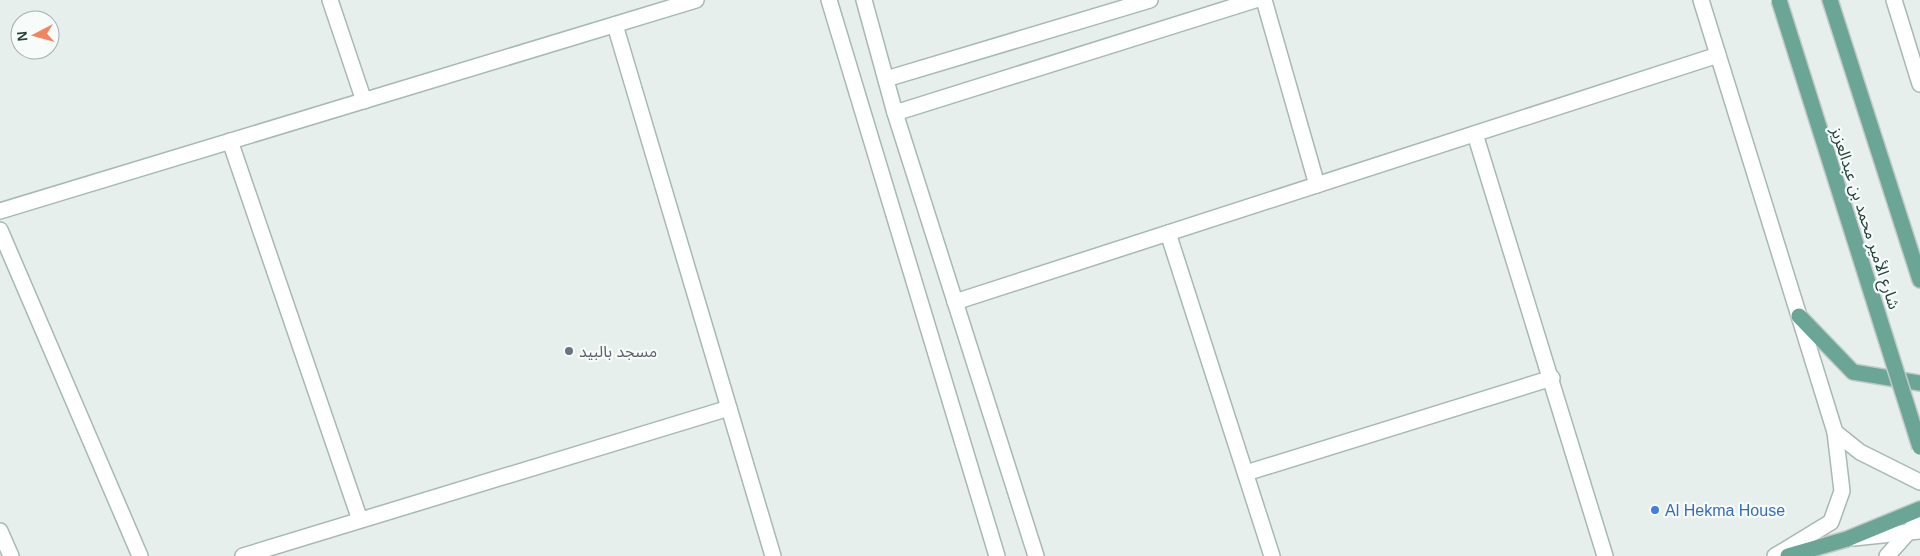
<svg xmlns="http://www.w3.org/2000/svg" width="1920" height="556" font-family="Arial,'Noto Sans Arabic',sans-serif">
  <rect width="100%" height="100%" fill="#e6efeb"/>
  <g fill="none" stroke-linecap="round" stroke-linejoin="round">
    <!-- minor casing -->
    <g stroke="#a8b8b2" stroke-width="18">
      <g id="minor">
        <polyline points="330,0 364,101"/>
        <polyline points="829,0 997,556"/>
        <polyline points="864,0 895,113 1036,556"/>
        <polyline points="1264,0 1317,185"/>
        <polyline points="1701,0 1835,432 1842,491 1831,522 1775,556"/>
        <polyline points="1894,0 1920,84"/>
        <polyline points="615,25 773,556"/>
        <polyline points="886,79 1150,0"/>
        <polyline points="895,113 1255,0"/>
        <polyline points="1475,134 1605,556"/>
        <polyline points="230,141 360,520"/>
        <polyline points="0,211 696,0"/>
        <polyline points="0,230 140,556"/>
        <polyline points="1168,233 1272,556"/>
        <polyline points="955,302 1718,55"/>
        <polyline points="1835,432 1860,452 1920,482"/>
        <polyline points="1246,473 1552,378"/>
        <polyline points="0,531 11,556"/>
        <polyline points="1854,538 1920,531"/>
        <polyline points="243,556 729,408"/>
        <polyline points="1887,556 1920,519"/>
      </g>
    </g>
    <!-- primary casing -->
    <g stroke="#c2cac8" stroke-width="18">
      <g id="primary">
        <polyline points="1830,0 1920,280"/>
        <polyline points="1799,316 1853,372 1920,383"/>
        <polyline points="1788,556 1847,539 1920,509"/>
      </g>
    </g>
    <!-- minor -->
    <use href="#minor" stroke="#fff" stroke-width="15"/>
    <!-- primary -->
    <use href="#primary" stroke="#6aa596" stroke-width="15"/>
    <!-- primary-bridge casing -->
    <g stroke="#c2cac8" stroke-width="18" stroke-linecap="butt">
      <polyline id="primary-bridge" points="1779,0 1920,447"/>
    </g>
    <!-- primary-bridge -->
    <use href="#primary-bridge" stroke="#6aa596" stroke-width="15"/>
  </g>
  <!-- markers -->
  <circle fill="#6b7280" stroke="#f7fbf9" stroke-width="2" cx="569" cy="351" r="5"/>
  <circle fill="#3f7fe0" stroke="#f7fbf9" stroke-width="2" cx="1655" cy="510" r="5"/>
  <g text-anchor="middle" stroke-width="4.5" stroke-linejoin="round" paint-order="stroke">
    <!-- street labels -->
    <g font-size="16" fill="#24423a" stroke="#f7fbf9">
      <text transform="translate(1866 218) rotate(72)" y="6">شارع الأمير محمد بن عبدالعزيز</text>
    </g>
    <!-- worship labels -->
    <g font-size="16" fill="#5b616d" stroke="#f7fbf9" text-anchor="start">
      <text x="579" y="357">مسجد بالبيد</text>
    </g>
    <!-- shop labels -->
    <g font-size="16" fill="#366cbe" stroke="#f7fbf9" text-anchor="start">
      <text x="1665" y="516">Al Hekma House</text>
    </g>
  </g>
  <!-- north arrow -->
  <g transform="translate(35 35) rotate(264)"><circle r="24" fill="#f7fbf9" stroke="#a3b1ad"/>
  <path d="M0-4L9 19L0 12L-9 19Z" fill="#f4845f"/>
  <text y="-8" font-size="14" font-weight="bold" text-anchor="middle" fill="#24423a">N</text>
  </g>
</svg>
